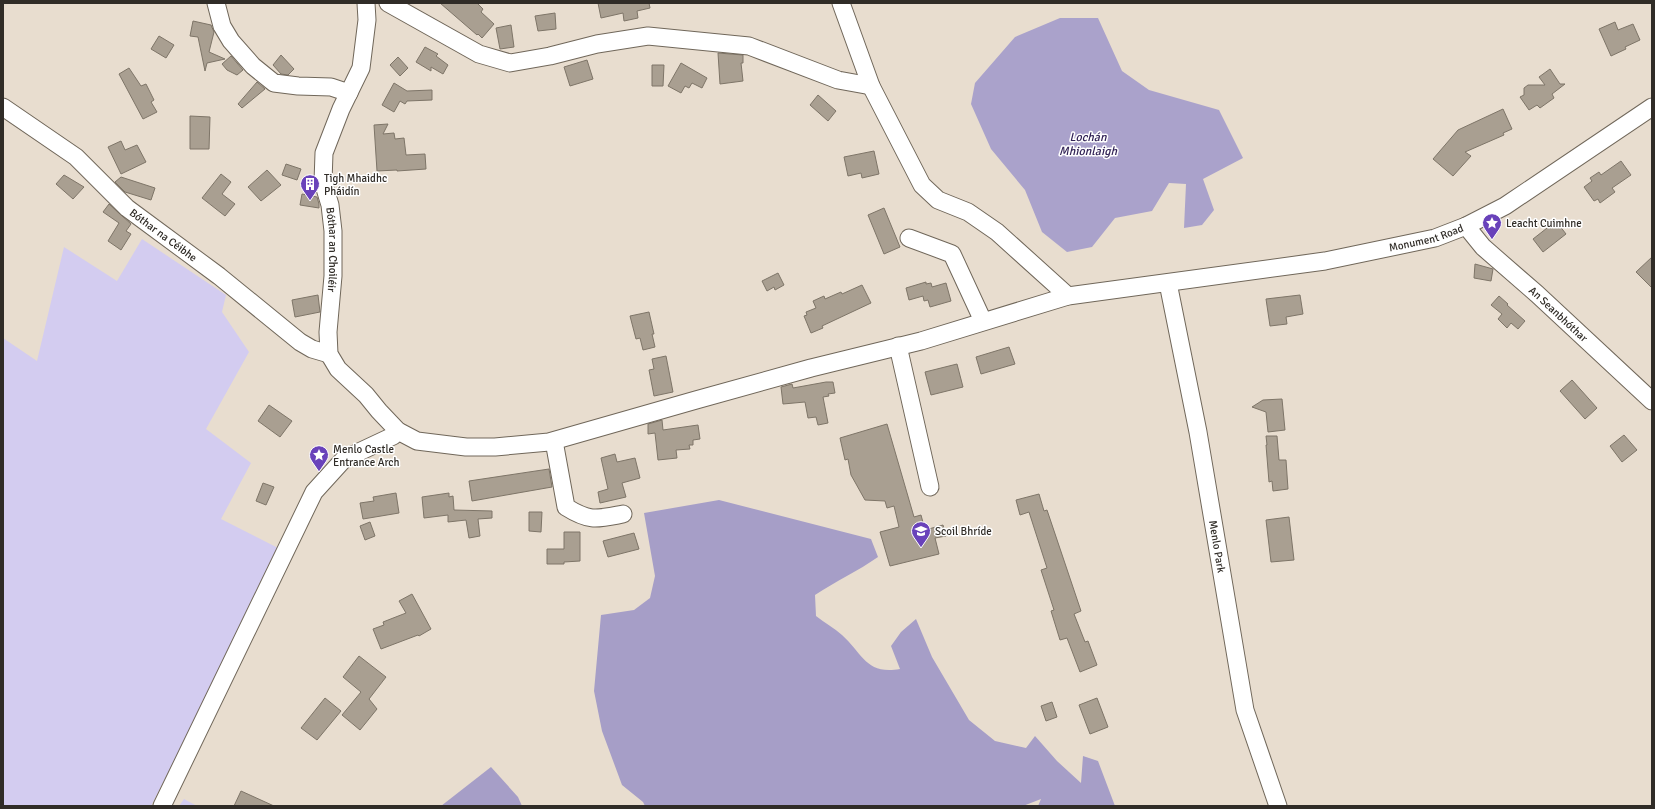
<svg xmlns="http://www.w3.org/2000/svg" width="1655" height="809" font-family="Signika,sans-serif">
  <rect width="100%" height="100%" fill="#e8ddcf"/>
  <!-- green -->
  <g fill="#d3ccf0">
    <polygon points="142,239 226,295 222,312 249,352 206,429 251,463 221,519 282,550 151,806 3,806 3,338 37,361 64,247 117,281"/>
    <polygon points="184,799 197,806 179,806"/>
  </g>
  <!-- forest -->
  <g fill="#a69ec7">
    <path d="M719 500 871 539 878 557C858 571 836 581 815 595L816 616C825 623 834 628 842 635 863 654 866 675 900 669L891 646 901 632 916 619 932 657 969 720 995 741 1026 748 1035 736 1057 761 1081 783 1083 756 1098 761 1115 806H1038L1041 799 1023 806H645L643 802 622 785 602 731 594 691 601 615 634 610 650 598 655 576 644 513Z"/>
    <polygon points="491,767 518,797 522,806 441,806"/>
  </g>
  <!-- water -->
  <polygon fill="#aaa2cb" points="1060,18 1098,18 1122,71 1149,90 1219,110 1243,158 1203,179 1214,210 1202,225 1184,228 1186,184 1169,183 1152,211 1115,218 1092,247 1067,252 1042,232 1025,190 991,149 971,104 975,83 1015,37"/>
  <!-- building -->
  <g fill="#a99f91" stroke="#7e7568">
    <polygon points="440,3 477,3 483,9 481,12 494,24 482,38 478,34 477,35"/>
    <polygon points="598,3 649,3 650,8 637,11 638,18 624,21 623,13 601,18"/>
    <polygon points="555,13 556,29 538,31 535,16"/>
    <polygon points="193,21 211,25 214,32 209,52 225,59 207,63 205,71 198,37 190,36"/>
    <polygon points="1615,22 1618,30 1633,24 1640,40 1625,47 1626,49 1611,56 1599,29"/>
    <polygon points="511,25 514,47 500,49 496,28"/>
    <polygon points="159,36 174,45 166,58 151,49"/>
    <polygon points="425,47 438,54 436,56 448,65 443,74 431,67 431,71 416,62"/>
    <polygon points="718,53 743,55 743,63 741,63 743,81 720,84"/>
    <polygon points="281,55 294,69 288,75 281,74 273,65"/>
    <polygon points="231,56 243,70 237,75 227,70 222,64"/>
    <polygon points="398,57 408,68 400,76 390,65"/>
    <polygon points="587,60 593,79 570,86 564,67"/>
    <polygon points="681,63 707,78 702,88 692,83 689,88 685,86 681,93 668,86"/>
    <polygon points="652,65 664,65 663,86 652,86"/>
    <polygon points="129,68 141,86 146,84 154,100 151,102 157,112 143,119 119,74"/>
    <polygon points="1550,69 1560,84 1565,84 1552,94 1554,98 1540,108 1537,105 1529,110 1520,97 1524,95 1524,88 1528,85 1545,85 1539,77"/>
    <polygon points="257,82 265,89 242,108 238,104"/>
    <polygon points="394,83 407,91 432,90 432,100 407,101 405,104 400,101 394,112 382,105"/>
    <polygon points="818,95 836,111 828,121 810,105"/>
    <polygon points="1503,109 1512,129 1503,133 1504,135 1465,152 1471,156 1453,176 1433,159 1458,130"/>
    <polygon points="190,116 210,117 209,149 190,149"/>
    <polygon points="388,124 383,134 394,133 395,139 404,138 406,155 425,154 426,169 397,171 397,170 377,171 374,125"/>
    <polygon points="121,141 125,150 137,145 146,162 121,174 108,147"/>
    <polygon points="874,151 879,174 862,178 861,173 848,176 844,157"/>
    <polygon points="1621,161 1631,175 1612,188 1615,192 1600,203 1598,199 1594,201 1584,187 1592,181 1590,178 1599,172 1601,175"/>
    <polygon points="286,164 301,169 297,180 282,175"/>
    <polygon points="267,170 281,185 261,201 248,187"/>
    <polygon points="221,174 231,182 222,194 235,204 225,216 202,198"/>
    <polygon points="64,175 84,187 73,199 56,184"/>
    <polygon points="121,177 155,188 151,200 125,192 115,182"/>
    <polygon points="302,194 317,197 319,204 319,208 300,205"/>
    <polygon points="109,204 131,224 126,231 131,234 121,250 108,241 119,223 103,212"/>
    <polygon points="884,208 900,247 884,254 868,215"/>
    <polygon points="1556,221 1566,234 1543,252 1533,239"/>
    <polygon points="1652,257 1652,288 1636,272"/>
    <polygon points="1475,264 1493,269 1491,281 1474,278"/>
    <polygon points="778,273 784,285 775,290 774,287 767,291 762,281"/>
    <polygon points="926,282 926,284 931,283 932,287 946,283 951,301 930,307 928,300 924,301 923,296 909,300 906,288"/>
    <polygon points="862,285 871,303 822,326 823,328 811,333 804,316 807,315 806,312 816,308 813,301 824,296 825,299 841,292 842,294"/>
    <polygon points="318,295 320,312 295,317 292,300"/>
    <polygon points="1300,295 1303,314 1286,317 1287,324 1270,326 1266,299"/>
    <polygon points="1499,296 1508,304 1507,305 1525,321 1518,329 1511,323 1507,328 1498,319 1502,314 1491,305"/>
    <polygon points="649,312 654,334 652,334 655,347 643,350 640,338 636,339 630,316"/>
    <polygon points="1009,347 1015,364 981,374 976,357"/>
    <polygon points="666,356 673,392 654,396 649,370 654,369 652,359"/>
    <polygon points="957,364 963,387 931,395 925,372"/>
    <polygon points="1572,380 1597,408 1585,419 1560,391"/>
    <polygon points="826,382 833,382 835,393 828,394 829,396 823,397 828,423 818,425 816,417 808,418 805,402 783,404 781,387 792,384 793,388"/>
    <polygon points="1282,399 1285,430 1268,432 1266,412 1252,407 1263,400"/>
    <polygon points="269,405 292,421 280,437 258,421"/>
    <polygon points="662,420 663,430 698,425 700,439 693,440 693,445 689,445 690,449 676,450 677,458 658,460 655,433 648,434 648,424"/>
    <polygon points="887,424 914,517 921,515 925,530 943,525 946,536 935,538 939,554 890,566 880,532 899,527 894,506 887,508 885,501 865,500 851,475 848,459 845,460 840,438"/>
    <polygon points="1624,435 1637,450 1622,462 1610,446"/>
    <polygon points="1266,436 1277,436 1279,460 1286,460 1288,489 1273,491 1272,481 1269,482 1266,445 1267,445"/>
    <polygon points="615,454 617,462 635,458 640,478 622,483 626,497 600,503 598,492 608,489 601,458"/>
    <polygon points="549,469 552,487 472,501 469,481"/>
    <polygon points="263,483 274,487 266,505 256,501"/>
    <polygon points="396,493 399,513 363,519 360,503 374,501 373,497"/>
    <polygon points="449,493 449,497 453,496 454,510 492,511 492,518 478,519 480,536 469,538 466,520 448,522 448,515 424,518 422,497"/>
    <polygon points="1039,494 1044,511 1047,510 1081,611 1074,614 1085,642 1088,641 1097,665 1080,672 1067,638 1060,640 1051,611 1054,610 1041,570 1047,568 1029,512 1020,515 1016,500"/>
    <polygon points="529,512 542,512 541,532 529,531"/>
    <polygon points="1289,517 1294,560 1271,562 1266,520"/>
    <polygon points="370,522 375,536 365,540 360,526"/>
    <polygon points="564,532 580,532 580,561 564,562 564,564 547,564 547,549 564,549"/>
    <polygon points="634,533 639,549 608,557 603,541"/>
    <polygon points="412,594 431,629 419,636 418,635 381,649 373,629 384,625 383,622 406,613 399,601"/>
    <polygon points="359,656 386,677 369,699 377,709 360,730 342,715 361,692 343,677"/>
    <polygon points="325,698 341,711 317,740 301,728"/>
    <polygon points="1097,698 1108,727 1090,734 1079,705"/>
    <polygon points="1052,702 1057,717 1046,721 1041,706"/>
    <polygon points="241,791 274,806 234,806"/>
  </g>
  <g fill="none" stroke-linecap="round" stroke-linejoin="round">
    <!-- minor casing -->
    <g stroke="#70675a" stroke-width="19">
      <g id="minor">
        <polyline points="216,3 222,26 231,41 253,66 274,83 298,86 331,87 349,93"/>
        <path id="s1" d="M366 3 367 20 361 68 341 109 324 153 323 182 330 205 333 231V276L328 332 329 354 338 369 366 395 379 411 398 431 417 441 466 447H495L549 442 696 400 811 368 921 341 1068 296 1325 261 1435 238 1466 226 1505 206 1652 107"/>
        <polyline points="388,3 479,54 510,63 550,56 597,44 648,36 749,46 838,80 871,86"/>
        <polyline points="841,3 871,86 922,185 938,200 968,212 997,232 1068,296"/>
        <path id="s2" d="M3 107 76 157 127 208 219 276 300 342 312 349 329 354"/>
        <path id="s3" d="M1466 226 1483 247 1537 294 1652 401"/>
        <polyline points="909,238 952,254 983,321"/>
        <path id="s4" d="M1168 283 1198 432 1245 710 1278 806"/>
        <polyline points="898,346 930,487"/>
        <path d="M554 441 566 507C590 522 597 519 623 514"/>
        <polyline points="162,806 314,492 344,459 393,436 398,431"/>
      </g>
    </g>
    <!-- minor -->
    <use href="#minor" stroke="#fff" stroke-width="17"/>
  </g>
  <!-- icons -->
  <defs>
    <g id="building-pin" transform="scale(1)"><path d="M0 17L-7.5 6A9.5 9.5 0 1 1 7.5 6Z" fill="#6942ba" stroke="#fff"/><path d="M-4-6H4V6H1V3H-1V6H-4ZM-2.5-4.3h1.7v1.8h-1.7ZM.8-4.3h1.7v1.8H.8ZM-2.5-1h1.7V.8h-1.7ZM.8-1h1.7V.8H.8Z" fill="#fff"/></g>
    <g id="sight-pin" transform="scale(1)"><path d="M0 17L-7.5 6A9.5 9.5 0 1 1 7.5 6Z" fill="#6942ba" stroke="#fff"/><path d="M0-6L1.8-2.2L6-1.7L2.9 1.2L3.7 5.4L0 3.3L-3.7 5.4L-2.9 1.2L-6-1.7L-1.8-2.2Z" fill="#fff"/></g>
    <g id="school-pin" transform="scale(1)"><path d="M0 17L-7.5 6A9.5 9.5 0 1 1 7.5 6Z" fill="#6942ba" stroke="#fff"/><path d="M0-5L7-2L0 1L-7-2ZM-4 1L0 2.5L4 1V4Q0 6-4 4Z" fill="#fff"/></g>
  </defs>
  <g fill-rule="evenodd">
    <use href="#building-pin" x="310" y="184"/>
    <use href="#sight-pin" x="1492" y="223"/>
    <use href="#sight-pin" x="319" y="455"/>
    <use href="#school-pin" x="921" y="531"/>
  </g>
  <g text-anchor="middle" stroke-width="3" stroke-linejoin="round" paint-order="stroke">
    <!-- poi labels -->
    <g font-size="11" fill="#302c27" stroke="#fff" text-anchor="start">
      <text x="324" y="182">Tigh Mhaidhc<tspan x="324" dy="13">Pháidín</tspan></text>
      <text x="1506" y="227">Leacht Cuimhne</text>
      <text x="333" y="453">Menlo Castle<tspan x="333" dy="13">Entrance Arch</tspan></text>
      <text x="935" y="535">Scoil Bhríde</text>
    </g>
    <!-- street labels -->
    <g font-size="11" fill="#302c27" stroke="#fff">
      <text dy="4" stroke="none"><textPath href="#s2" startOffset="206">Bóthar na Céibhe</textPath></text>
      <text dy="4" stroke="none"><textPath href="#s1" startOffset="1521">Monument Road</textPath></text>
      <text dy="4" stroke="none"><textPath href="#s1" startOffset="256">Bóthar an Choiléir</textPath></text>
      <text dy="4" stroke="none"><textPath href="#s3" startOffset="128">An Seanbhóthar</textPath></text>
      <text dy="4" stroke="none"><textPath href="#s4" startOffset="268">Menlo Park</textPath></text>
    </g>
    <!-- water labels -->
    <g font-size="12" font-style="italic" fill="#312255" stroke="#fff">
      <text x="1088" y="141">Lochán<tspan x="1088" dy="14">Mhionlaigh</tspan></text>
    </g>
  </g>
  <!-- border -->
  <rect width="1655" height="809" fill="none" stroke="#302c27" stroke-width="8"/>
</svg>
